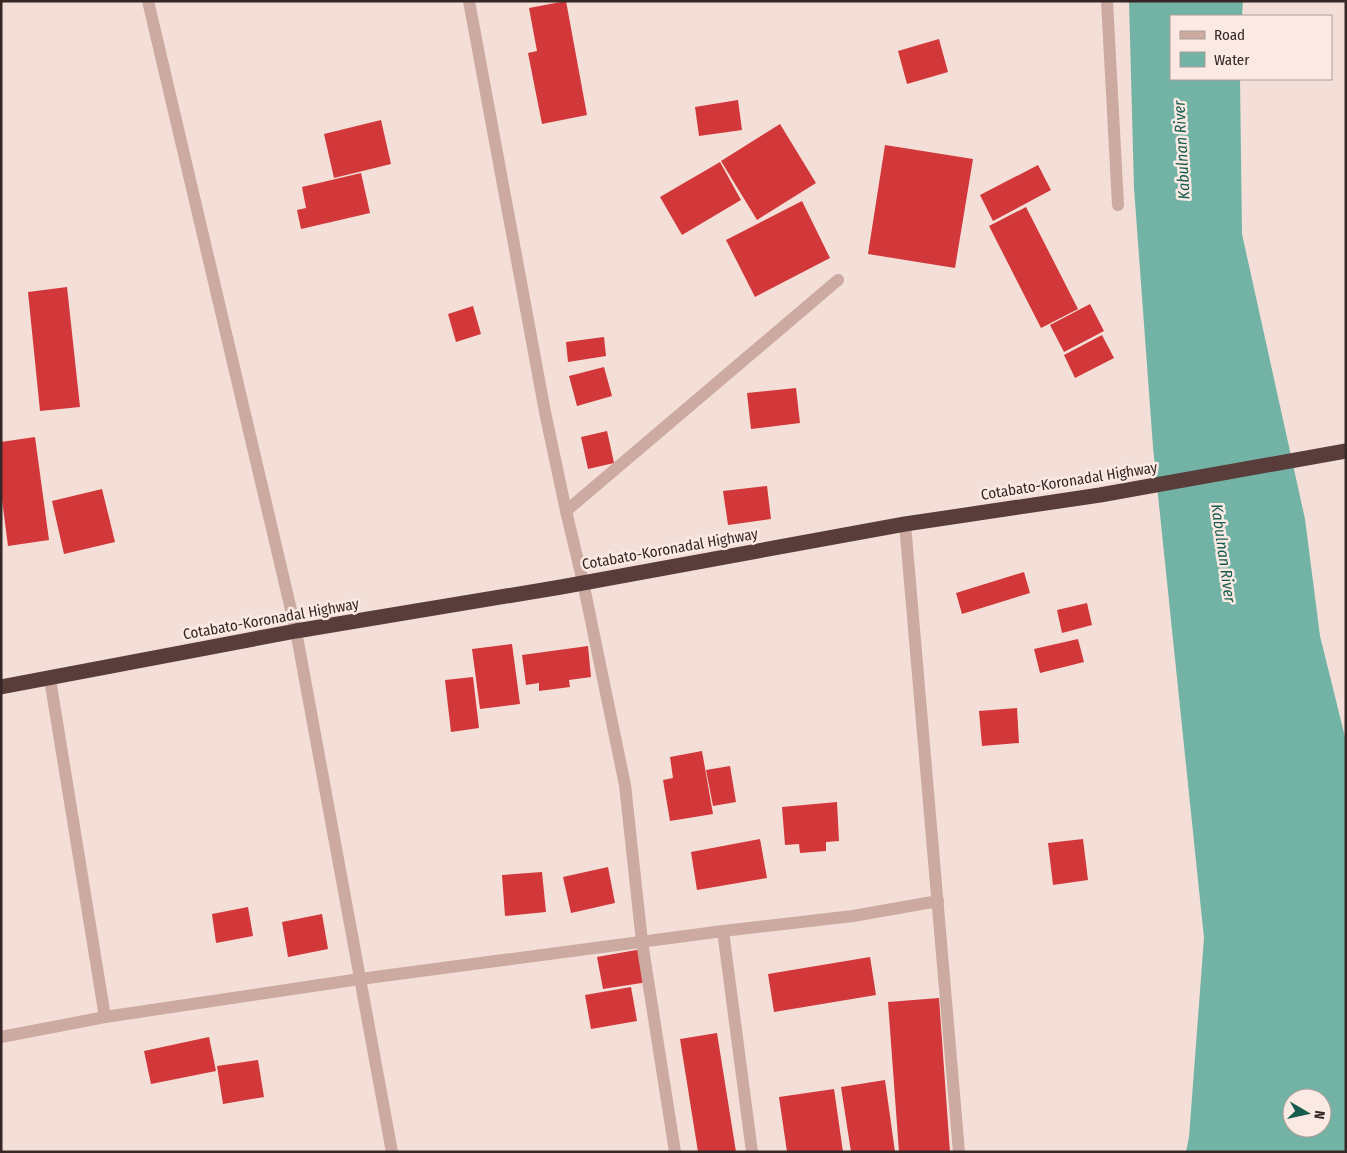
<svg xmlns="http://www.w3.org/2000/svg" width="1347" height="1153" font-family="'Fira Sans Condensed',sans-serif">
  <rect width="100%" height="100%" fill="#f3dfd7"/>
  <!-- water -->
  <path fill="#73b3a5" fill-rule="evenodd" d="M1129 1H1243L1242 16H1171V79H1240L1242 234 1305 519 1320 636 1346 741V1152H1186L1189 1137 1204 938 1153 447 1134 188ZM1292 1098H1322V1128H1292Z"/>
  <!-- building -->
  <g fill="#d2373a">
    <polygon points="566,1 587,115 542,124 528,53 537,51 529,8"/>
    <polygon points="939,39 948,72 907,84 898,51"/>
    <polygon points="738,100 742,130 699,136 695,107"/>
    <polygon points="381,120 391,164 334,178 324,134"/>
    <polygon points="780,124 816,183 757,220 721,161"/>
    <polygon points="885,145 973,159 955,268 868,254"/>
    <polygon points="720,162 741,200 682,235 660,197"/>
    <polygon points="1038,165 1051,190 993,221 980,195"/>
    <polygon points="361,173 370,213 301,229 297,210 306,208 302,187"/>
    <polygon points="802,201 830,258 755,297 726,240"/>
    <polygon points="1026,207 1078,309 1041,328 989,226"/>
    <polygon points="67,287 80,407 40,411 28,292"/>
    <polygon points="1090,304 1104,331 1064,352 1050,325"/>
    <polygon points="473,306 481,334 456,342 448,314"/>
    <polygon points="1102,335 1114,358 1075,378 1064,355"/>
    <polygon points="604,337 606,356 568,362 566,342"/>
    <polygon points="604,367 612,396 577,406 569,376"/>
    <polygon points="796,388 800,423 751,429 747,393"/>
    <polygon points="607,431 614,463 588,469 581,437"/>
    <polygon points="35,437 49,540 8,546 1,492 1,442"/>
    <polygon points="767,486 771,519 728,525 723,491"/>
    <polygon points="102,489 115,542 64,554 52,501"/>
    <polygon points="1024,572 1030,593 962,614 956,593"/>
    <polygon points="1087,603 1092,625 1062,633 1057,610"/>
    <polygon points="1078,639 1084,662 1040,673 1034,649"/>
    <polygon points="512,644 520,704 480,709 472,649"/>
    <polygon points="588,646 591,677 569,680 570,687 539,691 539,683 526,685 522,655"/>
    <polygon points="473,677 479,728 451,732 445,680"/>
    <polygon points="1017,708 1019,743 982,746 979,711"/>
    <polygon points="702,751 713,814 670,821 663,780 673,778 670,757"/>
    <polygon points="730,766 736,802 713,806 706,770"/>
    <polygon points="837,802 839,841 826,842 826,851 800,853 799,844 785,845 782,807"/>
    <polygon points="760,839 767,878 697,890 691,852"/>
    <polygon points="1083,839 1088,880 1053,885 1048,843"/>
    <polygon points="608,867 615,903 571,913 563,877"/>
    <polygon points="542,872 546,912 505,916 502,875"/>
    <polygon points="248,907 253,936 216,943 212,914"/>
    <polygon points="322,914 328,949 288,957 282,922"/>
    <polygon points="642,949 648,982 603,989 597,957"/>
    <polygon points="870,957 876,995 774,1012 768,974"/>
    <polygon points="631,987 637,1021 591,1029 585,995"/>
    <polygon points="939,998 950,1152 899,1152 888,1002"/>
    <polygon points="717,1033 736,1152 698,1152 680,1039"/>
    <polygon points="209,1037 216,1071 151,1084 144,1051"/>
    <polygon points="258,1060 264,1097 223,1104 217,1066"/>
    <polygon points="885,1080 895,1152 851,1152 841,1087"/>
    <polygon points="834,1089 843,1152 787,1152 779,1097"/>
  </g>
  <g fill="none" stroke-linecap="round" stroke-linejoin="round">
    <!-- street -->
    <g stroke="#ccaaa2" stroke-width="12">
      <polyline points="148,1 296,631 392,1152"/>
      <polyline points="469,1 545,412 566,511 583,582 625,785 642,942 675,1152"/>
      <polyline points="1107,1 1118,205"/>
      <polyline points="566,511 838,280"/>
      <polyline points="905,524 959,1152"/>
      <polyline points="50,679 105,1017"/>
      <polyline points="723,931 752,1152"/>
      <polyline points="1,1037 105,1017 360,979 723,931 853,916 938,901"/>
    </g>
    <!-- highway -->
    <polyline stroke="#583d3b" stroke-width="15" points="1,687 296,631 561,587 905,524 1100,495 1346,451"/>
  </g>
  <g text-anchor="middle" stroke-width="5" stroke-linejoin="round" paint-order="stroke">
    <!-- street labels -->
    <g font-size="15" fill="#362625" stroke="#fbeae4">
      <text transform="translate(1069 481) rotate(-9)" y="5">Cotabato-Koronadal Highway</text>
      <text transform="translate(670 549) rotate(-10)" y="5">Cotabato-Koronadal Highway</text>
      <text transform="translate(271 619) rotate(-10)" y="5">Cotabato-Koronadal Highway</text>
    </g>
    <!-- water labels -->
    <g font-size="16" font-style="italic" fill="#175c4e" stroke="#fbeae4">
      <text transform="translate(1181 150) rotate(-93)" y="6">Kabulnan River</text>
      <text transform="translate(1224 553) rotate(82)" y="6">Kabulnan River</text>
    </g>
  </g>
  <!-- border -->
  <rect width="1347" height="1153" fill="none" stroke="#362625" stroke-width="5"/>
  <!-- legend -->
  <rect x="1170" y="15" width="162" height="65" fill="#fbeae4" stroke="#ac9c98"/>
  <rect x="1180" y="31" width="25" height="8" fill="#ccaaa2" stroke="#ac9c98"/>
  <text x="1214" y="40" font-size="15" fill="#362625">Road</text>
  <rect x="1180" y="52" width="25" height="15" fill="#73b3a5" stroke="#ac9c98"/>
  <text x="1214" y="65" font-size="15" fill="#362625">Water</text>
  <!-- north arrow -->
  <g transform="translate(1307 1113) rotate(99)"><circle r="24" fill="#fbeae4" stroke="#ac9c98"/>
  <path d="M0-4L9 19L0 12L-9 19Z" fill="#175c4e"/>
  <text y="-8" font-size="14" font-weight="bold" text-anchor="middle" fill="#362625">N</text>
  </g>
</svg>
